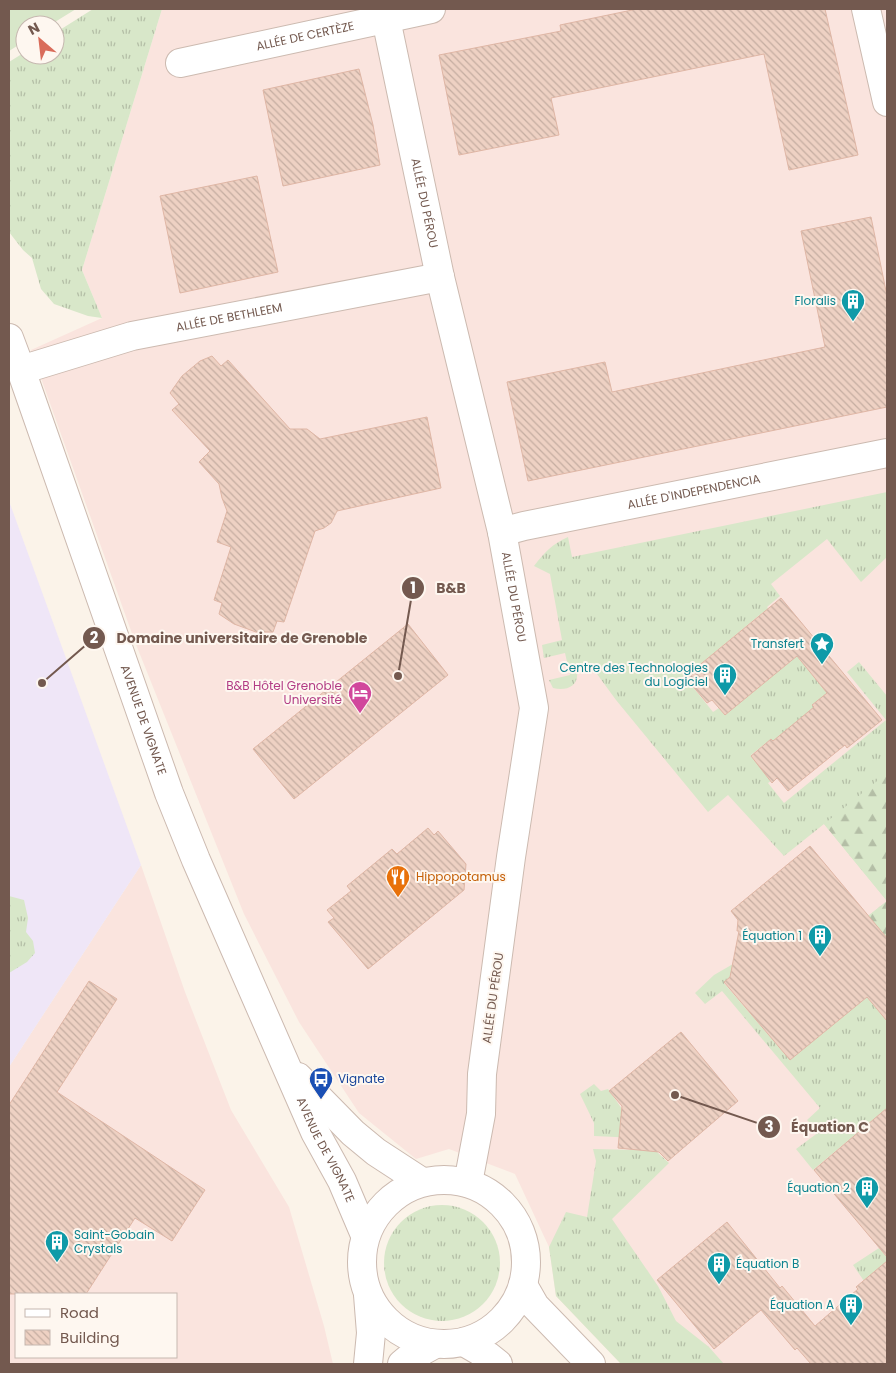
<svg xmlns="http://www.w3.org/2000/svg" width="896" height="1373" font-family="Poppins,sans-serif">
  <defs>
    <pattern id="grass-tufts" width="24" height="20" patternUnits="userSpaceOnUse" patternTransform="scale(1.25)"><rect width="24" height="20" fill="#d8e7c9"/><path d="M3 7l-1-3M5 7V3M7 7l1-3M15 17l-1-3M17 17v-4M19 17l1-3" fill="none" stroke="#b4bea6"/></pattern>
    <pattern id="forest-firs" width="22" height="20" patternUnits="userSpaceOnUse" patternTransform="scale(1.25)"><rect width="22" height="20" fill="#d8e7c9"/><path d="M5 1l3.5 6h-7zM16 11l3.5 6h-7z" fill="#b4bea6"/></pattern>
    <pattern id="building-back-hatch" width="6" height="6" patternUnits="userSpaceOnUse" patternTransform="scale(1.25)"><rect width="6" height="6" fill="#eed1c3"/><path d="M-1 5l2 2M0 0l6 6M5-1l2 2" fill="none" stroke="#c5ada1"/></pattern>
  </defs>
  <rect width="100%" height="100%" fill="#fbf3e9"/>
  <!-- commercial -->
  <g fill="#fae4de" fill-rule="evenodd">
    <polygon points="162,9 887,9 887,1364 621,1364 556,1296 549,1247 515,1174 449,1149 416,1159 359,1113 299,1022 244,914 135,642 31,350 102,318 82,270"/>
    <path d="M141 865 185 992 231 1110 289 1207 324 1326 333 1364H9V1067ZM16 1294H176V1357H16Z"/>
  </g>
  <!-- education -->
  <polygon fill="#efe6f7" points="9,501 141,865 9,1067"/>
  <!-- grass -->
  <g fill="url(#grass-tufts)">
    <polygon points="93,9 162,9 82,270 102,318 88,316 54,304 41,289 32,258 23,250 9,232 9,62 25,52 25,55 55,55 55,33"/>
    <path d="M887 492V557L861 582 827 539 771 584 780 596 767 607 769 610 762 613 685 677 713 712 719 708 725 715 797 656 827 693 813 704 814 707 773 741 771 739 751 755 771 781 768 783 784 803 886 720 847 672 859 662 887 696V938L868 916 887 901 824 824 784 856 728 795 708 812 616 700 589 663 577 671C579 687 566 691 553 688L549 680 570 675 565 653 544 658 542 645 562 640 550 574 534 566C544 553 552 544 568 537L572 557Z"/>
    <polygon points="9,896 24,900 28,918 26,932 33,941 35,953 27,962 9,973"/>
    <polygon points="733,964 730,977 724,983 790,1060 867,997 887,1021 887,1108 813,1170 796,1149 819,1132 807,1120 820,1108 722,991 705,1004 695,993 714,975"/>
    <polygon points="594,1084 601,1091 608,1089 644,1140 669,1163 612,1219 658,1286 676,1321 709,1347 724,1364 621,1364 556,1296 549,1247 566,1212 587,1217 596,1161 593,1149 636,1150 637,1138 594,1136 594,1123 580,1094"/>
    <circle cx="442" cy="1263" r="58"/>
    <polygon points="879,1248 887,1257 887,1313 867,1290 864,1281 853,1265"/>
  </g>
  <!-- forest -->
  <polygon fill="url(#forest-firs)" points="887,773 887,935 885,936 868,916 887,901 824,824"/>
  <!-- garden -->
  <polygon fill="#d8e7c9" points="9,9 76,9 50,25 25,25 25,41 9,51"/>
  <!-- building -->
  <g fill="url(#building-back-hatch)" stroke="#dfb6a5">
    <polygon points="637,9 825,9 858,155 789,170 764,54 551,98 559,135 459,155 439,55 561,31 560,25"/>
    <polygon points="359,69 373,125 380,165 283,186 263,90"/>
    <polygon points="257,176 278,272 180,293 160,196"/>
    <polygon points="871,217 887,296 887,407 528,481 507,382 605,362 612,392 825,347 801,231"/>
    <polygon points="212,356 221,366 228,360 290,429 307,429 320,439 427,417 441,488 337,511 331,523 324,528 315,531 284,622 277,621 273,632 256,632 234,624 219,614 222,603 214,600 231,547 217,542 227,511 222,498 219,484 199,462 210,451 172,410 179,404 170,393 182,376 200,361"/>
    <polygon points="781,598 882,720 847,748 845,745 788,791 777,778 772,783 751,756 771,739 773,741 814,707 812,705 827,693 797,656 725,715 712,700 707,703 685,677"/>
    <polygon points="408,624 448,675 294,799 253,749"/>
    <polygon points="428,828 434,835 438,831 466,864 464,890 368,969 328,922 334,918 327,910 351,891 347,886 392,849 397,854"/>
    <polygon points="810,846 887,938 887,1021 867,997 790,1060 724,982 730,977 739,931 737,931 738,920 731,911"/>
    <polygon points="89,981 117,999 57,1092 205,1190 172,1241 135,1218 86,1294 9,1294 9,1105"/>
    <polygon points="681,1032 738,1101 668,1161 659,1152 618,1148 622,1106 609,1091"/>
    <polygon points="887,1108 887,1257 814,1170"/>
    <polygon points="727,1222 780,1288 782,1286 815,1326 858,1289 856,1287 887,1261 887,1364 811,1364 797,1348 795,1350 761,1310 714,1349 657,1280"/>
  </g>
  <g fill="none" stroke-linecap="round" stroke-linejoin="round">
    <!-- minor casing -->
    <g stroke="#ccbab0" stroke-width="30">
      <g id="minor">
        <polyline points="866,9 887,102"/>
        <path id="s1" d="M386 19 440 277 502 532 534 708 511 857 482 1074 481 1114 468 1183"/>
        <path id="s2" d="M180 63 431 9"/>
        <path id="s3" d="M21 370 132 336 440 277"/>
        <path id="s4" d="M502 532 524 526 887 453"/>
        <polyline points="368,1295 371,1333 368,1364"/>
        <polyline points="402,1364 408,1359 435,1344"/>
      </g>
    </g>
    <!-- tertiary casing -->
    <g stroke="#ccbab0" stroke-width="30">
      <g id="tertiary">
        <path id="s5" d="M9 338 21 370 169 793 196 860 315 1132 342 1181 365 1235"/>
        <polyline points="298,1077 353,1133 376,1152 422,1182"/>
        <circle cx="444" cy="1262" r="82"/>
        <polyline points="523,1285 535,1306 591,1364"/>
        <polyline points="464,1342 488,1356 498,1364"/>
      </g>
    </g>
    <!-- minor -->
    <use href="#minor" stroke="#fff" stroke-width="28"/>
    <!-- tertiary -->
    <use href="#tertiary" stroke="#fff" stroke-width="28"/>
  </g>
  <!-- icons -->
  <defs>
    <g id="building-pin" transform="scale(1.25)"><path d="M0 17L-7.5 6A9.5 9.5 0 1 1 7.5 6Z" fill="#0f9aa8" stroke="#fef7f0"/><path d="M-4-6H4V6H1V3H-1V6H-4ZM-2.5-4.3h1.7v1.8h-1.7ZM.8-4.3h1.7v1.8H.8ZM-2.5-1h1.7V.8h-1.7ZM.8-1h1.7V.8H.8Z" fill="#fff"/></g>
    <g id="sight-pin" transform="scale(1.25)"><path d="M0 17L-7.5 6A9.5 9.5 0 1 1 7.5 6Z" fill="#0f9aa8" stroke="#fef7f0"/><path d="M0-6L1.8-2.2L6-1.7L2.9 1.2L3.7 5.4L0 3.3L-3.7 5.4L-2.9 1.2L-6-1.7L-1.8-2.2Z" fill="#fff"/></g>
    <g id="hotel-pin" transform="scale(1.25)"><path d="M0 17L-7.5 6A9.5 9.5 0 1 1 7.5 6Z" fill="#d1479c" stroke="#fef7f0"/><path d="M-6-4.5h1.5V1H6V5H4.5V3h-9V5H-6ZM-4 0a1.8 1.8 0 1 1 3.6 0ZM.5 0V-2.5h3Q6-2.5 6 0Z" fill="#fff"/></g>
    <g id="restaurant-pin" transform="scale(1.25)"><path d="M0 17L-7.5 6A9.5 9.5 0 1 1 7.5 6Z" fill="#e8710a" stroke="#fef7f0"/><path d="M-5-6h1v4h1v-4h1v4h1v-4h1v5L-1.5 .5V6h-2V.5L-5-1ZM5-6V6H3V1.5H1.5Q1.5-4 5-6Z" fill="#fff"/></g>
    <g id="bus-pin" transform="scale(1.25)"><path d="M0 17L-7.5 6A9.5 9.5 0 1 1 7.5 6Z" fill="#1a4fb4" stroke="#fef7f0"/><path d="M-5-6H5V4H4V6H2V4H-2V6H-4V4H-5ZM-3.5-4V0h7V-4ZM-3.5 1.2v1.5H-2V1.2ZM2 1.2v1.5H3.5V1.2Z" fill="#fff"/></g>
  </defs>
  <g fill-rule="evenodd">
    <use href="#building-pin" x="853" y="301"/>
    <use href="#sight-pin" x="822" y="644"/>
    <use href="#building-pin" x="725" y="675"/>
    <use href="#hotel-pin" x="360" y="693"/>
    <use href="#restaurant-pin" x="398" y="877"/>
    <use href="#building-pin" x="820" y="936"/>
    <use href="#bus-pin" x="321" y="1079"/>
    <use href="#building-pin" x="867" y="1188"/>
    <use href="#building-pin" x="57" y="1242"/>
    <use href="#building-pin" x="719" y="1264"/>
    <use href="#building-pin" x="851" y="1305"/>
  </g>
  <g text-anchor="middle" stroke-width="4" stroke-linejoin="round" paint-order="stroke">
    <!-- street labels -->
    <g font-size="12" fill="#73594f" stroke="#fef7f0">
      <text dy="4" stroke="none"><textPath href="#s2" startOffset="128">ALLÉE DE CERTÈZE</textPath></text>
      <text dy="4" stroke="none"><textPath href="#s1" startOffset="188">ALLÉE DU PÉROU</textPath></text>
      <text dy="4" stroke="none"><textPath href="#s3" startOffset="215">ALLÉE DE BETHLEEM</textPath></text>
      <text dy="4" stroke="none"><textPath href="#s4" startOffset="196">ALLÉE D'INDEPENDENCIA</textPath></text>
      <text dy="4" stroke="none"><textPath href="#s1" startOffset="592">ALLÉE DU PÉROU</textPath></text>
      <text dy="4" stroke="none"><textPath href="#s5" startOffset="405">AVENUE DE VIGNATE</textPath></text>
      <text transform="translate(493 998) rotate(-82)" y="4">ALLÉE DU PÉROU</text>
      <text dy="4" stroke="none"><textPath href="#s5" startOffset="872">AVENUE DE VIGNATE</textPath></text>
    </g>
    <!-- culture labels -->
    <g font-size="12" fill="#0d838f" stroke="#fef7f0" text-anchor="end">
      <text x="836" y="305">Floralis</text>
      <text x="804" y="648">Transfert</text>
      <text x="708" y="672">Centre des Technologies<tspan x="708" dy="14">du Logiciel</tspan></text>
      <text x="802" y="940">Équation 1</text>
      <text x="850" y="1192">Équation 2</text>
      <text x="74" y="1239" text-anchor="start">Saint-Gobain<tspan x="74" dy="14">Crystals</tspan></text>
      <text x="736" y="1268" text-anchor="start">Équation B</text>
      <text x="834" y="1309">Équation A</text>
    </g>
    <!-- hotel labels -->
    <g font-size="12" fill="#b23c85" stroke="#fef7f0" text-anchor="end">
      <text x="342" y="690">B&amp;B Hôtel Grenoble<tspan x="342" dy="14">Université</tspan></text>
    </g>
    <!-- food labels -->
    <g font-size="12" fill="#c56008" stroke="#fef7f0" text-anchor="start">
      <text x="416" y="881">Hippopotamus</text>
    </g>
    <!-- transit labels -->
    <g font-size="12" fill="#164399" stroke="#fef7f0" text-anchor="start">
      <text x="338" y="1083">Vignate</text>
    </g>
  </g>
  <!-- callouts -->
  <path fill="none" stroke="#73594f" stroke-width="2" d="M398 676L413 588M42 683L94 638M675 1095L769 1127"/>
  <g fill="#73594f" stroke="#fef7f0" stroke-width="2">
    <circle cx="398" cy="676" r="5"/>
    <circle cx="42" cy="683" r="5"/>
    <circle cx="675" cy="1095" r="5"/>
    <circle cx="413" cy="588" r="12"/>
    <circle cx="94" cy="638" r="12"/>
    <circle cx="769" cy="1127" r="12"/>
  </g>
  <g font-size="15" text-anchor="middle" font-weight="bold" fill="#fff">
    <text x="413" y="593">1</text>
    <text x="94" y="643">2</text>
    <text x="769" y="1132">3</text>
  </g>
  <g font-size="14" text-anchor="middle" font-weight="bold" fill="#73594f" stroke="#fef7f0" stroke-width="4" stroke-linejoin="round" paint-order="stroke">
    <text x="451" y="593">B&amp;B</text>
    <text x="242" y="643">Domaine universitaire de Grenoble</text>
    <text x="830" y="1132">Équation C</text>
  </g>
  <!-- border -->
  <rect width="896" height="1373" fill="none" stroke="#73594f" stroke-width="20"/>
  <!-- legend -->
  <rect x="15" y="1293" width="162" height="65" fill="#fef7f0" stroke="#c6b8b0"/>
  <rect x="25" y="1309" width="25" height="8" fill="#ffffff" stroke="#c6b8b0"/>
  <text x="60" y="1318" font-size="15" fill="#73594f">Road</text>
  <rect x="25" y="1330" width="25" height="15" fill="url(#building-back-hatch)" stroke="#c6b8b0"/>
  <text x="60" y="1343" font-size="15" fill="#73594f">Building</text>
  <!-- north arrow -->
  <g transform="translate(40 40) rotate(332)"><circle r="24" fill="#fef7f0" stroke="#c6b8b0"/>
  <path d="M0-4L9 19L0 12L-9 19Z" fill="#d96c5a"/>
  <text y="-8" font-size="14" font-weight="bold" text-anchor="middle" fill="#73594f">N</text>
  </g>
</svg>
